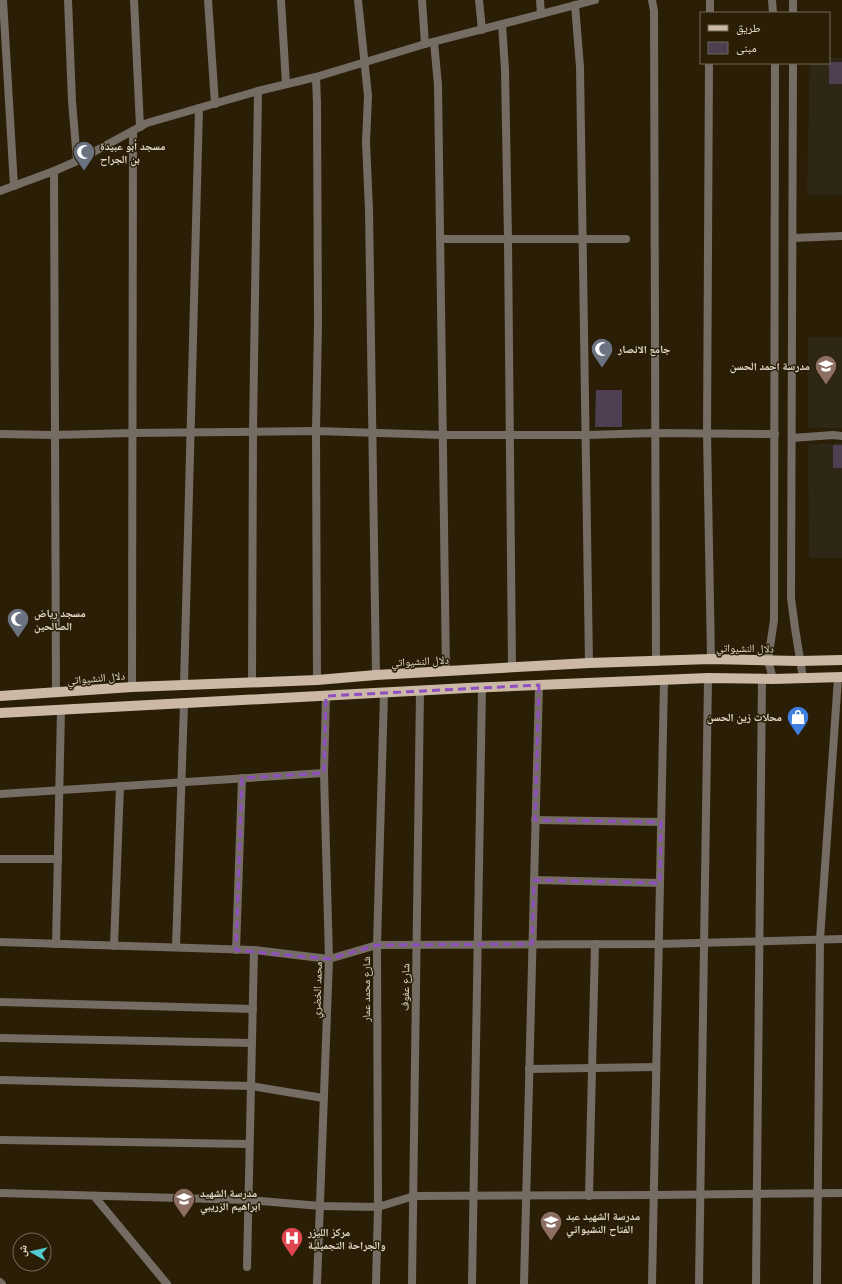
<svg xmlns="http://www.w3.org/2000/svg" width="842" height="1284" font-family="Karla,'Noto Naskh Arabic',sans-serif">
  <rect width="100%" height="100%" fill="#2a1e07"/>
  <!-- education -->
  <g fill="#2f2716">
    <polygon points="829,58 842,58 842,195 807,194 810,63 829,63"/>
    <rect x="808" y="337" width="34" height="91"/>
    <polygon points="842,443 842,558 809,558 808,444"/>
  </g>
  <!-- building -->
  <g fill="#4f3f53">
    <rect x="829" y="62" width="13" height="22"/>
    <polygon points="596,390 622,390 622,427 595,427"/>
    <rect x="833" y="445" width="9" height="23"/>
  </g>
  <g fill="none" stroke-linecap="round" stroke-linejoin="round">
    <!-- minor -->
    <g stroke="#756c63" stroke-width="8">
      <polyline points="3,0 14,186"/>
      <polyline points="68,0 72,101 77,161"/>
      <polyline points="134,0 140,127"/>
      <polyline points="208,0 215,104"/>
      <polyline points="281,0 286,84"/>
      <polyline points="358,0 368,96 366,142 369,210 376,675"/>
      <polyline points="422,0 425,44"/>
      <polyline points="479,0 482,30"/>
      <polyline points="540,0 541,14"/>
      <polyline points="652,0 654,11 656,662"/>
      <polyline points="575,5 580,67 589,663"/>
      <polyline points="710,13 710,0"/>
      <polyline points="502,25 505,69 508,240 512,667"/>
      <polyline points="434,42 438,85 446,672"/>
      <polyline points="709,63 707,433 711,659"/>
      <polyline points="316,77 317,103 318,324 316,431 317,680"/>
      <polyline points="54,171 56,693"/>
      <polyline points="793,238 842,236"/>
      <polyline points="440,239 626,239"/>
      <polyline points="0,434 54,435 132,433 316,431 442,435 586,435 654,433 775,434"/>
      <polyline points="792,438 833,435 842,436"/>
      <polyline points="252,682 253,432 258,91"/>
      <polyline points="184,685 199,108"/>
      <polyline points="132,687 133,131"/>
      <polyline points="0,794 324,773"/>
      <polyline points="535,820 661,822"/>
      <polyline points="0,859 58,859"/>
      <polyline points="534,880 660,883"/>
      <polyline points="0,942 254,950 329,959 377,945 659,944 842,939"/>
      <polyline points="56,944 61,710"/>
      <polyline points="114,946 120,786"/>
      <polyline points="176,947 184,703"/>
      <polyline points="236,950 242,778"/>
      <polyline points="0,1002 253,1009"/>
      <polyline points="0,1038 252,1043"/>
      <polyline points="529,1069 656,1067"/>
      <polyline points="0,1080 251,1086 323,1098"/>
      <polyline points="0,1140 249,1144"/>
      <polyline points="0,1193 249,1200 321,1206 378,1207 414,1196 654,1195 842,1193"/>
      <polyline points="94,1196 167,1284"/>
      <polyline points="589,1196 595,944"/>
      <polyline points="247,1267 254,950"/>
      <polyline points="0,1282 2,1284"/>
      <polyline points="376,1284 378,1207 377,945 384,693"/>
      <polyline points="412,1284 420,691"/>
      <polyline points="472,1284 482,688"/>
      <polyline points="524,1284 539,685"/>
      <polyline points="652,1284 664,680"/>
      <polyline points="699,1284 708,678"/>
      <polyline points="756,1284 762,678"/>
      <polyline points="817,1284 820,939 838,678"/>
    </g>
    <!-- tertiary -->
    <g stroke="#756c63" stroke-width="8">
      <polyline points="772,0 773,13"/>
      <polyline points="793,0 793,13"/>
      <polyline points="793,63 791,598 795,628 803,678"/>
      <polyline points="0,191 54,171 77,161 147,123 258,91 316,77 425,44 595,0"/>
      <polyline points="773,679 768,660 774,620 775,63"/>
      <polyline points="317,1284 329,959 324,773 326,696"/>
    </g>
    <!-- primary -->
    <g stroke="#cbb9a5" stroke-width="10">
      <polyline points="0,696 132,687 317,680 376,675 589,663 711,659 800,661 842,660"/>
      <polyline points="0,713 467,688 708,678 773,679 842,677"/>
    </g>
  </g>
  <!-- marked area -->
  <path fill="none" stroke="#8f4fc1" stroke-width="3" stroke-dasharray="8 5" stroke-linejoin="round" d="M539 685 535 820 661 822 660 883 534 880 532 944 377 945 329 959 236 950 242 778 324 773 326 696Z"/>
  <!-- icons -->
  <defs>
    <g id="mosque-pin" transform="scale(1.15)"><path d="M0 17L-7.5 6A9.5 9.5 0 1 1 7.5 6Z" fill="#6b7280" stroke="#2a1e07"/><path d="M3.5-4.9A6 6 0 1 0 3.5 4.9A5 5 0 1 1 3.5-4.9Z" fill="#fff"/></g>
    <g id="school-pin" transform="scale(1.15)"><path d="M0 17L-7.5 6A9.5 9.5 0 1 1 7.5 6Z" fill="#8d6e63" stroke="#2a1e07"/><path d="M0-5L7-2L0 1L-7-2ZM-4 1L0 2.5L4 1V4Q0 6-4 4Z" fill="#fff"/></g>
    <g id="shop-pin" transform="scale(1.15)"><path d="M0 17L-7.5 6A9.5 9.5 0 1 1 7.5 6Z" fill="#3f7fe0" stroke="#2a1e07"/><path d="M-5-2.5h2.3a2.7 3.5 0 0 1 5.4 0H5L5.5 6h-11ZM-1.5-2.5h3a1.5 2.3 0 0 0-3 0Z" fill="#fff"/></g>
    <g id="hospital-pin" transform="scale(1.15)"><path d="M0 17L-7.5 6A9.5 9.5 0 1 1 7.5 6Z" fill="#e0444e" stroke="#2a1e07"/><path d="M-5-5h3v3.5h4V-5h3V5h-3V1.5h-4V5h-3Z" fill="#fff"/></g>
  </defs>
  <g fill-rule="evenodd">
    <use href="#mosque-pin" x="84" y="152"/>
    <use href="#mosque-pin" x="602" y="349"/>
    <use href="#school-pin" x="826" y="366"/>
    <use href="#mosque-pin" x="18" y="619"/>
    <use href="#shop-pin" x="798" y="717"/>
    <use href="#school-pin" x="184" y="1199"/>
    <use href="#school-pin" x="551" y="1222"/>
    <use href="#hospital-pin" x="292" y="1238"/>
  </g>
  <g text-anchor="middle" stroke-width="3" stroke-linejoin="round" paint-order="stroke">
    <!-- poi labels -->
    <g font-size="11" font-weight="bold" fill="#e1d9cb" stroke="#2a1e07" text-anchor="start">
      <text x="100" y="150">مسجد أبو عبيدة<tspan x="100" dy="13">بن الجراح</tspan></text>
      <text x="618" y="353">جامع الانصار</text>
      <text x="810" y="370" text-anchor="end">مدرسة احمد الحسن</text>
      <text x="34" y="617">مسجد رياض<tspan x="34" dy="13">الصالحين</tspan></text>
      <text x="782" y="721" text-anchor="end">محلات زين الحسن</text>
      <text x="200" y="1197">مدرسة الشهيد<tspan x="200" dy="13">ابراهيم الزريبي</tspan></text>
      <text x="566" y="1220">مدرسة الشهيد عبد<tspan x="566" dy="13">الفتاح النشيواتي</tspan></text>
      <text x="308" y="1236">مركز الليزر<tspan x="308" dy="13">والجراحة التجميلية</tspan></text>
    </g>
    <!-- street labels -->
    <g font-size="11" fill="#e1d9cb" stroke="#2a1e07">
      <text transform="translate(745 648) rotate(1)" y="4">دلال النشيواتي</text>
      <text transform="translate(420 661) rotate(-3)" y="4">دلال النشيواتي</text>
      <text transform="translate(96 678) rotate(-5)" y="4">دلال النشيواتي</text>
      <text transform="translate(405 987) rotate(-89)" y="4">شارع عفوف</text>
      <text transform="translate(366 989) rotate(-90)" y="4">شارع محمد عمار</text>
      <text transform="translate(317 990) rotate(-88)" y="4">محمد الخضري</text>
    </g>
  </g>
  <!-- legend -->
  <rect x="700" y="12" width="130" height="52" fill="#2a1e07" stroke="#736955"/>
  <rect x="708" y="25" width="20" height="6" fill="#cbb9a5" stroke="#736955"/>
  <text x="736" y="32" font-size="12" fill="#e1d9cb">طريق</text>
  <rect x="708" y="42" width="20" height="12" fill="#4f3f53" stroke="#736955"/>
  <text x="736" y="52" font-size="12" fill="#e1d9cb">مبنى</text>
  <!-- north arrow -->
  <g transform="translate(32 1252) rotate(278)"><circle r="19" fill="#2a1e07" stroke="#736955"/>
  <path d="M0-3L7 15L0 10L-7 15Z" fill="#52ccd1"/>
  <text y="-6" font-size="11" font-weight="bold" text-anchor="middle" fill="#e1d9cb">ش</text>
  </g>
</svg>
